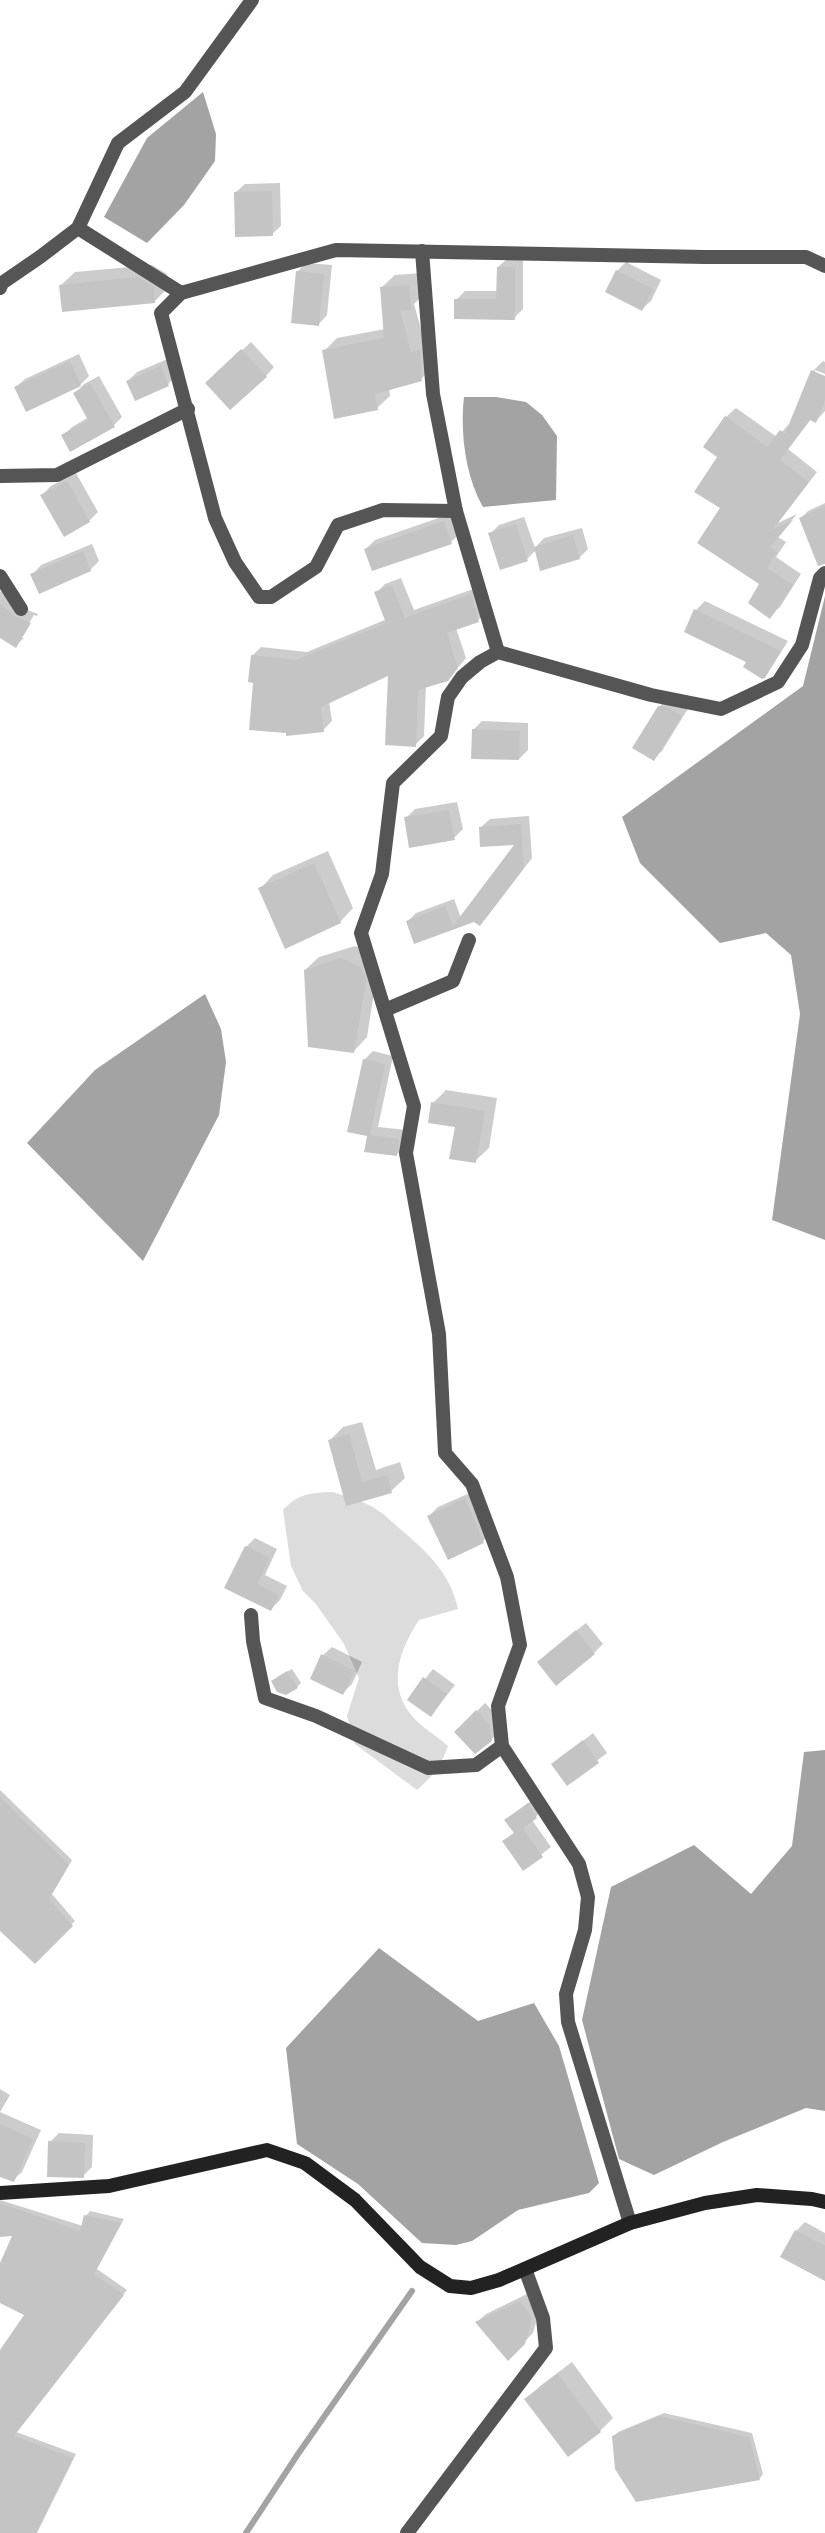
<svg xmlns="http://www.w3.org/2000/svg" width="825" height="2533" font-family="'Public Sans',sans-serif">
  <rect width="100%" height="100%" fill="#fff"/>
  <!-- green -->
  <path fill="#dcdcdc" d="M333 1492C345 1496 357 1499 369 1505 380 1510 390 1520 399 1528 427 1552 450 1572 458 1609L419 1620C399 1650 386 1687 413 1717 422 1728 437 1736 448 1746 441 1766 433 1776 417 1790L355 1744 347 1716 359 1678 344 1644 316 1604 303 1591 291 1566 283 1510C299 1493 310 1493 333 1492Z"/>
  <!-- water -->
  <g fill="#a3a3a3">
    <polygon points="203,92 216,134 215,161 184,205 147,243 104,217 147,138"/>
    <path d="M464 397H496L526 402 542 415 557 436 556 500 483 507C465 476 460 431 464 397Z"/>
    <polygon points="825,596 825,1240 772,1220 800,1014 791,955 766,933 720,943 640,863 622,817 803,686"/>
    <polygon points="205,994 221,1029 226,1062 219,1115 143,1261 27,1143 95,1070"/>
    <polygon points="825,1750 825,2111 806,2108 723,2142 654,2175 619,2159 582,2020 611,1887 694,1845 751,1894 792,1846 804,1752"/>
    <polygon points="379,1948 478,2021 534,2003 559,2046 599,2183 589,2193 518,2210 472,2241 456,2245 422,2243 358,2184 297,2144 286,2048"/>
  </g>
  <!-- shadow -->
  <g fill="#0003">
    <polygon points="280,183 281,226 272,234 236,192 245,184"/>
    <polygon points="507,259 523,259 523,309 514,318 456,300 465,291 498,291 498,267"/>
    <polygon points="626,262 661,280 651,301 642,309 617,271"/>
    <polygon points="306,263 332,265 327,315 319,324 297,272"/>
    <polygon points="152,265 167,274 168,288 155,301 61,285 75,272"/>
    <polygon points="421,273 423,295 414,304 424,340 434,366 421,379 389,388 390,396 377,408 324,351 337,338 385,329 382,287 395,275"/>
    <polygon points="251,342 274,367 266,376 216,374"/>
    <polygon points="79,354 89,376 80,385 16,387 25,379"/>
    <polygon points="170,358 177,375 168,384 136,398 128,381 137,372"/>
    <polygon points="823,361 825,362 825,374 815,370 815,374 825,377 825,411 816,421 811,419 788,449 817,472 778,523 797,514 778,537 786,542 776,557 801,574 780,607 770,616 762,583 722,508 719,456 726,417 736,408 777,437 791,422 813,371"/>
    <polygon points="99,376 122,417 113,426 63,436 72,427 89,417 75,393 84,384"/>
    <polygon points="76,473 98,512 89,521 42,495 51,486"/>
    <polygon points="825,503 825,553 801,518 808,511"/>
    <polygon points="453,513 460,533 451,542 366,549 375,540"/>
    <polygon points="524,517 535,548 544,538 582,528 588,549 579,558 536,550 527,559 490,534 499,525"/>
    <polygon points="92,544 99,561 90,570 33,574 41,565"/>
    <polygon points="401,578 414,610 479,587 487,612 478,620 456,628 466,658 456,670 426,686 424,736 415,745 390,673 329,701 332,721 323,730 255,681 253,655 261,647 307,652 387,619 376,593 385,584"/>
    <polygon points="0,591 19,602 25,609 38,614 37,616 34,615 20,638 24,638 16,645 0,636"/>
    <polygon points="705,601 788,641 771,668 749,662 696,610"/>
    <polygon points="668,698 689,707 662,751 654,759 659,707"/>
    <polygon points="482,721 528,723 528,750 519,759 473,730"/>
    <polygon points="457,802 463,829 454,838 406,818 415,809"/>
    <polygon points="529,816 532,858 488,915 480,924 474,920 415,942 408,921 416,913 454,899 461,918 518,843 481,827 490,819"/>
    <polygon points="328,851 353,908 340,922 260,889 273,875"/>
    <polygon points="355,946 374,953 378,967 367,1037 354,1051 305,970 319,957"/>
    <polygon points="373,1051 393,1056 378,1127 407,1130 405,1146 396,1155 368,1135 364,1060"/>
    <polygon points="446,1090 497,1098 489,1148 475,1161 457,1126 433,1103"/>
    <polygon points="362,1422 376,1470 400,1462 405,1478 391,1491 348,1504 330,1440 343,1427"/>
    <polygon points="474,1491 492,1533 483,1541 429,1516 438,1507"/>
    <polygon points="255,1538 277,1549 265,1575 287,1586 280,1600 271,1609 227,1587 246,1547"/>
    <polygon points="586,1623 603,1644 594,1653 548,1653"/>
    <polygon points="332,1647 362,1662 352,1684 343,1693 323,1655"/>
    <polygon points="292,1669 301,1683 297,1687 277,1677"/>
    <polygon points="433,1669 455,1685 431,1715 409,1699"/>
    <polygon points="485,1703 498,1716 500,1731 491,1740 456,1732"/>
    <polygon points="593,1733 607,1753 567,1784 553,1764"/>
    <polygon points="0,1790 72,1860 52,1894 75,1921 35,1961 0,1929"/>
    <polygon points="537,1796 545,1808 532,1820 551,1847 524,1868 505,1841 515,1832 507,1820"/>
    <polygon points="0,2089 10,2095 0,2112 41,2130 22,2172 13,2180 0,2175"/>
    <polygon points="59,2133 93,2135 92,2167 83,2176 50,2142"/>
    <polygon points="0,2200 83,2226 86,2216 90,2211 124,2219 97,2269 127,2290 31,2412 0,2402 0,2353 27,2314 0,2301 0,2267 15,2234 0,2235"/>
    <polygon points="805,2222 825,2233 825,2279 796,2231"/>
    <polygon points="529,2293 540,2308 533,2333 508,2359 477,2322 486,2314"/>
    <polygon points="572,2362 613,2418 600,2431 527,2399 540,2386"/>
    <polygon points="664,2413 752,2433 763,2474 760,2478 614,2436 618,2432"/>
    <polygon points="0,2426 76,2454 37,2533 0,2533"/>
  </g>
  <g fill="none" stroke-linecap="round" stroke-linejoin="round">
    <!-- stream -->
    <polyline stroke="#a3a3a3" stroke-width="6" points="246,2533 298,2454 412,2291"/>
  </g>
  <!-- building -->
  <g fill="#c4c4c4">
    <polygon points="272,191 273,236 235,237 234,192"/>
    <polygon points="497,267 515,267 515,320 454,319 454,299 496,299"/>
    <polygon points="616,270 653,289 642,311 605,292"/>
    <polygon points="296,271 324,274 319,326 291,323"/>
    <polygon points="138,277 154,287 155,303 62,312 59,285"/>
    <polygon points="409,285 411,310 400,311 411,352 420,350 422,381 375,394 378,410 334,419 322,350 384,338 380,287"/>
    <polygon points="241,349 267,377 230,410 205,383"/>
    <polygon points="70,361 81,386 26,412 14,387"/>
    <polygon points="161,366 169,386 135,401 126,381"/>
    <polygon points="811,370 825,376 825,400 816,423 810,420 780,460 809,482 772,530 793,520 770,547 777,552 767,568 793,585 770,619 748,603 759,584 697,543 720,508 694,492 717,457 703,447 725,416 767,447 780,430 785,434"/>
    <polygon points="90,383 115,427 70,452 61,435 88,420 73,393"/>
    <polygon points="67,481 90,522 64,537 40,495"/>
    <polygon points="825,506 825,564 818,566 799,518"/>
    <polygon points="444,521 452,544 372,571 364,549"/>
    <polygon points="516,524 528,561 500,570 488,533"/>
    <polygon points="573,535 580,559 540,571 534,547"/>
    <polygon points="83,551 91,571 39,594 30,574"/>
    <polygon points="392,585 405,618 471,594 479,622 447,633 458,668 448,681 418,690 416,747 385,745 388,676 321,707 324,732 286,736 286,733 249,730 253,683 248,682 251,655 296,660 386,623 374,592"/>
    <polygon points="0,604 16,617 31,623 16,648 0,638"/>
    <polygon points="694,609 781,651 765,678 762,679 743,667 746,662 684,632"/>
    <polygon points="658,706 669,708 682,716 654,761 632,748"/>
    <polygon points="472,729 520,731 519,760 471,759"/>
    <polygon points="449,810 455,840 409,848 404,817"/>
    <polygon points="521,824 524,868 480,926 474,922 414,944 406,921 445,906 453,926 514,845 480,847 479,827"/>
    <polygon points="314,863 341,923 285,949 258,888"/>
    <polygon points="341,958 361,967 366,981 354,1053 308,1047 304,970"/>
    <polygon points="363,1059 385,1064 370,1135 399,1139 397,1156 364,1152 367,1136 347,1132"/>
    <polygon points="431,1102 485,1111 476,1163 449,1159 455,1127 428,1123"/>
    <polygon points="349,1434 362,1482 387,1475 392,1493 346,1506 328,1440"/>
    <polygon points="465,1498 484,1543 448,1560 427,1516"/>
    <polygon points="245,1546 270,1558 257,1584 279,1595 271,1611 224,1588"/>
    <polygon points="576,1630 595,1654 556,1686 537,1662"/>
    <polygon points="321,1654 355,1671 343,1695 310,1679"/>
    <polygon points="287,1671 298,1688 286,1695 277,1692 271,1681"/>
    <polygon points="423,1677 447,1694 431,1717 407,1700"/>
    <polygon points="476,1710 490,1725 492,1741 475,1754 454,1732"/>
    <polygon points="583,1740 599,1763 567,1786 551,1764"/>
    <polygon points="0,1797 69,1865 49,1899 73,1926 35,1964 0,1931"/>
    <polygon points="528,1803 537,1818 523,1828 543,1857 523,1871 502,1841 514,1833 504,1820"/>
    <polygon points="0,2124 33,2139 14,2182 0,2177"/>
    <polygon points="48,2141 85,2143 84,2178 47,2177"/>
    <polygon points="0,2203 80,2231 84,2215 121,2223 94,2274 124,2295 14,2436 73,2458 36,2533 0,2533 0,2350 24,2315 0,2303 0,2263 12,2236 0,2237"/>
    <polygon points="795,2230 825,2246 825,2281 780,2257"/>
    <polygon points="520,2301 532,2317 525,2344 508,2361 475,2322"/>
    <polygon points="558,2374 601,2432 568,2457 524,2399"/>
    <polygon points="659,2416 749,2437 760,2480 636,2502 615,2469 612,2436"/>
  </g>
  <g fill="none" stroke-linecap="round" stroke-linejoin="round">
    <!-- street -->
    <g stroke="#555" stroke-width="14">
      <polyline points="78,228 181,293"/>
      <polyline points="422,251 433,394 456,511 498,652"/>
      <polyline points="0,288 2,283 40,257 78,228 118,143 185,92 252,0"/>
      <polyline points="0,476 57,475 188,409"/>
      <polyline points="456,511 383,510 338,525 316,567 271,597 259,597 235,562 215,518 161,313 181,293 336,250 705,257 806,257 825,266"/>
      <polyline points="0,576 21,609"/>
      <polyline points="385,1010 453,981 469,940"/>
      <polyline points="251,1615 253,1641 265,1698 316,1716 428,1768 476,1765 502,1746"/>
      <polyline points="630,2223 568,2022 566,1994 585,1930 588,1897 579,1864 502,1746 498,1706 520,1645 507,1577 472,1484 445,1453 439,1334 406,1153 414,1106 361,933 382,874 393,783 441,736 448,697 462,677 480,662 498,652 651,695 721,709 778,682 802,645 820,578 825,573"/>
      <polyline points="407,2533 546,2348 543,2318 525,2269"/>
    </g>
    <!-- secondary -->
    <polyline stroke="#222" stroke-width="14" points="0,2193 109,2186 267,2150 305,2163 355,2200 420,2267 450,2286 471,2288 499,2280 630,2223 705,2203 757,2195 812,2199 825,2202"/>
  </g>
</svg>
